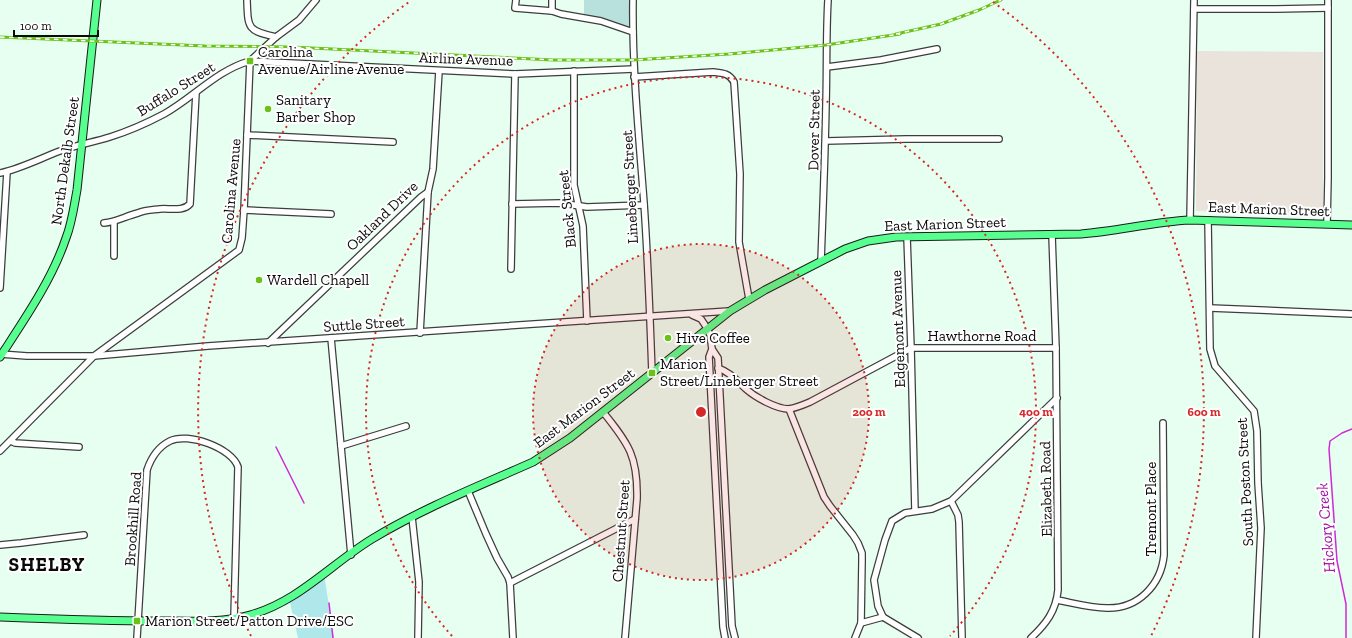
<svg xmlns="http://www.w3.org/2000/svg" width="1352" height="638" font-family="'Zilla Slab',serif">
  <rect width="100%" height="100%" fill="#e7fff0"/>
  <!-- industrial -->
  <polygon fill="#eae3dc" points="1197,51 1323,52 1323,216 1196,211"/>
  <!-- green -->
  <polygon fill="#aee8eb" points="324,574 334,638 298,638 289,598"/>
  <!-- cemetery -->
  <polygon fill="#b8e1dd" points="584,0 633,0 633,32 584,17"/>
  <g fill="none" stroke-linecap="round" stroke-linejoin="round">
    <!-- stream -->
    <g stroke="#d129d7" stroke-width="1.5">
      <polyline points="276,447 304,503"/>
      <polyline points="329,603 333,638"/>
      <polyline points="1346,638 1346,604 1337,561 1329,449 1330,441 1342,433 1352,429"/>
    </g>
    <!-- minor casing -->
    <g stroke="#3d3d3d" stroke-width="8">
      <g id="minor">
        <path d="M247 0C248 28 247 31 276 37"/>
        <polyline points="516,0 515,8 552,11 561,14 601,21 633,32"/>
        <path d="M633 0C632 68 639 136 644 203 648 260 650 317 652 373"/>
        <polyline points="1194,9 1276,9 1328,8"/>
        <polyline points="552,11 552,0"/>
        <polyline points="827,67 881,60 937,49"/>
        <polyline points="574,71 574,185 583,226 587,321"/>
        <path d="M634 77 713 72C722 73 729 73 734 82L740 174 739 242 749 299"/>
        <polyline points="247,135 393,142"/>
        <polyline points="826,141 906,139 999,139"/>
        <path d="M0 173C20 169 41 158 60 151 76 145 94 142 110 137 129 131 147 123 164 114 193 98 217 70 250 61L515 74 634 69"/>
        <polyline points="512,204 560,203 587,207 644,205"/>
        <polyline points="244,210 331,214"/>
        <polyline points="1190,220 1194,0"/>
        <polyline points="1208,220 1210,349 1215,366 1254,411 1257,431 1258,483 1261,528 1256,638"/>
        <path d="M104 223C116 222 126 216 138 213 145 210 152 210 160 209 169 208 183 212 190 204L196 93"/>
        <polyline points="1327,224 1328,178 1328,0"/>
        <polyline points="907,237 911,348 915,511"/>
        <polyline points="114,256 114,222"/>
        <path d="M821 261C823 209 825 156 826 104 827 69 826 35 828 0"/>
        <polyline points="511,269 515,74"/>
        <polyline points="0,288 7,172"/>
        <polyline points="1210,308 1352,314"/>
        <polyline points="692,315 701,319 707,328 710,335 712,349 718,358 732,626 735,638"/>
        <polyline points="420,333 428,192"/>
        <polyline points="331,338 351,555"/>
        <polyline points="268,343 421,197 428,192 433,169 439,71"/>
        <polyline points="712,349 709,357 723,627 725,638"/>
        <polyline points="0,354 27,356 94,356 208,346 729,311"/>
        <path d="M718 368C730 372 737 381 746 389 755 397 776 409 789 409 796 408 803 405 810 402L911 348H1056"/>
        <polyline points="789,409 824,497 830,506 853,535 858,543 862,553 862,561 861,623 855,638"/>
        <path d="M603 412C629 444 638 457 637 499L625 638"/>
        <polyline points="11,441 15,443 79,447"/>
        <polyline points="341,446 406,426"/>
        <polyline points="0,451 94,356 239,250 242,238 244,210 250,61 276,37 299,20 316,0"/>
        <polyline points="468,491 486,534 497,558 508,577 510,583 513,638"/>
        <polyline points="951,501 958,515 959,522 962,638"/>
        <polyline points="412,517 419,582 418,638"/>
        <polyline points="0,545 21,543 84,535"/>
        <polyline points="510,583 635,519"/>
        <path d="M1057 600C1073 603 1090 608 1107 608 1138 609 1161 585 1164 555L1163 423"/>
        <polyline points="883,617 878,606 874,580 885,540 892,521 905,513 932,509 951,501 1057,398"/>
        <polyline points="861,623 883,617 918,638"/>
        <path d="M137 638 147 470C151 458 158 447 170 441 188 432 232 448 238 467L234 618"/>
        <path d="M1031 638C1046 624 1056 611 1058 590L1056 348 1052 235"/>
      </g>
    </g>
    <!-- major casing -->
    <g stroke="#1b1b1b" stroke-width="9">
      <g id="major">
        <path d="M0 357C24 320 52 280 66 238 72 223 74 206 77 190L97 0"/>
        <path d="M0 617C53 619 107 621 160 621 190 621 221 623 250 615 298 602 331 564 372 539 423 508 479 486 533 462L570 438 730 311 765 290 845 249 868 241 896 237 1081 234C1118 231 1153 222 1190 220L1352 225"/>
      </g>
    </g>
    <!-- minor -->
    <use href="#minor" stroke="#fff" stroke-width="5.5"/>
    <!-- major -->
    <use href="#major" stroke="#57ff8e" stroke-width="7"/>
    <!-- rail casing -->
    <g stroke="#6ac219" stroke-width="3">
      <g id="rail">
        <polyline points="896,34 941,24 979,10 1001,0"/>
        <polyline points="0,37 205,46 291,47 553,60 633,60 729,54 826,45 900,34"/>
      </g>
    </g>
    <!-- rail -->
    <use href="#rail" stroke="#fff" stroke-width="1.5" stroke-dasharray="4.5" stroke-linecap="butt"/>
  </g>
  <!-- distance rings -->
  <circle cx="701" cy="412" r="168" fill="#d62828" fill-opacity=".12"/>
  <g fill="none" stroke="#d62828" stroke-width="2" stroke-dasharray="2 4">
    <circle cx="701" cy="412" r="168"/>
    <path d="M452 636A335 335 0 1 1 950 636"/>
    <path d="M251 636A503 503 0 0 1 409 2M993 2A503 503 0 0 1 1151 636"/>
  </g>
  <!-- markers -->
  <g fill="#6ac219" stroke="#fff" stroke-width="1.5">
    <rect x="246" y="57" width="8" height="8" rx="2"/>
    <circle cx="268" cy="109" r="4"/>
    <circle cx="259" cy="280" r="4"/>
    <circle cx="668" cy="338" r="4"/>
    <rect x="648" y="369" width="8" height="8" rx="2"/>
    <rect x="133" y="617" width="8" height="8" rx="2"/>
  </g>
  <g text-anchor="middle" stroke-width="4" stroke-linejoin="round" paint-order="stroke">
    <!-- poi labels -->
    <g font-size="15" fill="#0a0a0a" stroke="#fff" text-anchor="start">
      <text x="258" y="57">Carolina<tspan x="258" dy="17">Avenue/Airline Avenue</tspan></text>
      <text x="276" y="105">Sanitary<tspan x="276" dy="17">Barber Shop</tspan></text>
      <text x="267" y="285">Wardell Chapell</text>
      <text x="676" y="343">Hive Coffee</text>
      <text x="660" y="369">Marion<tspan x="660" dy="17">Street/Lineberger Street</tspan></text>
      <text x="145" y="626">Marion Street/Patton Drive/ESC</text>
    </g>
    <!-- street labels -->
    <g font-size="15" fill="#0a0a0a" stroke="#fff">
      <text transform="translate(466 59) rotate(2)" y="5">Airline Avenue</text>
      <text transform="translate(176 89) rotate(-32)" y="5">Buffalo Street</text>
      <text transform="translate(814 130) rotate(-89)" y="5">Dover Street</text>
      <text transform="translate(65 161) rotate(-82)" y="5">North Dekalb Street</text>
      <text transform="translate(630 187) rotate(-93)" y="5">Lineberger Street</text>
      <text transform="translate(231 191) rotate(-85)" y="5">Carolina Avenue</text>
      <text transform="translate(567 209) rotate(-96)" y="5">Black Street</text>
      <text transform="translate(1269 209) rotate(2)" y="5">East Marion Street</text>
      <text transform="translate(382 216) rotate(-44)" y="5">Oakland Drive</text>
      <text transform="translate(945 224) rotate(-2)" y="5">East Marion Street</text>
      <text transform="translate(364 324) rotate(-4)" y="5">Suttle Street</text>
      <text transform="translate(898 329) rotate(-92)" y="5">Edgemont Avenue</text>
      <text x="982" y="341">Hawthorne Road</text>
      <text transform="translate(584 408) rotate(-37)" y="5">East Marion Street</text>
      <text transform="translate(1245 482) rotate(-93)" y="5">South Poston Street</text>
      <text transform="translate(1046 489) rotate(-91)" y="5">Elizabeth Road</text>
      <text transform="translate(1151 509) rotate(-90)" y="5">Tremont Place</text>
      <text transform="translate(133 519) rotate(-86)" y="5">Brookhill Road</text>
      <text transform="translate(621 531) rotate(-86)" y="5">Chestnut Street</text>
    </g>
    <!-- water labels -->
    <g font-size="16" font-style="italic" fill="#a30ca2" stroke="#fff">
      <text transform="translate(1325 528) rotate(-95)" y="6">Hickory Creek</text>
    </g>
    <!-- district labels -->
    <g font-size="19" font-weight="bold" letter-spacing="1" fill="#0a0a0a" stroke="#fff">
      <text x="47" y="571">SHELBY</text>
    </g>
  </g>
  <circle cx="701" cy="412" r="6" fill="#d62828" stroke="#fff" stroke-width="2"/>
  <g font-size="12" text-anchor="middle" font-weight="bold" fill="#d62828" stroke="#fff" stroke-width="4" stroke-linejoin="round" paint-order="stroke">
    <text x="869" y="416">200 m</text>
    <text x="1036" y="416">400 m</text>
    <text x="1204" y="416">600 m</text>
  </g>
  <!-- scale -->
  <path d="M14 30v6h84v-6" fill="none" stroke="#0a0a0a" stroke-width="2"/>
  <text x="20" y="30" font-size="12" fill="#0a0a0a" stroke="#ffffff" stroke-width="3" paint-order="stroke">100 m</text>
</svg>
